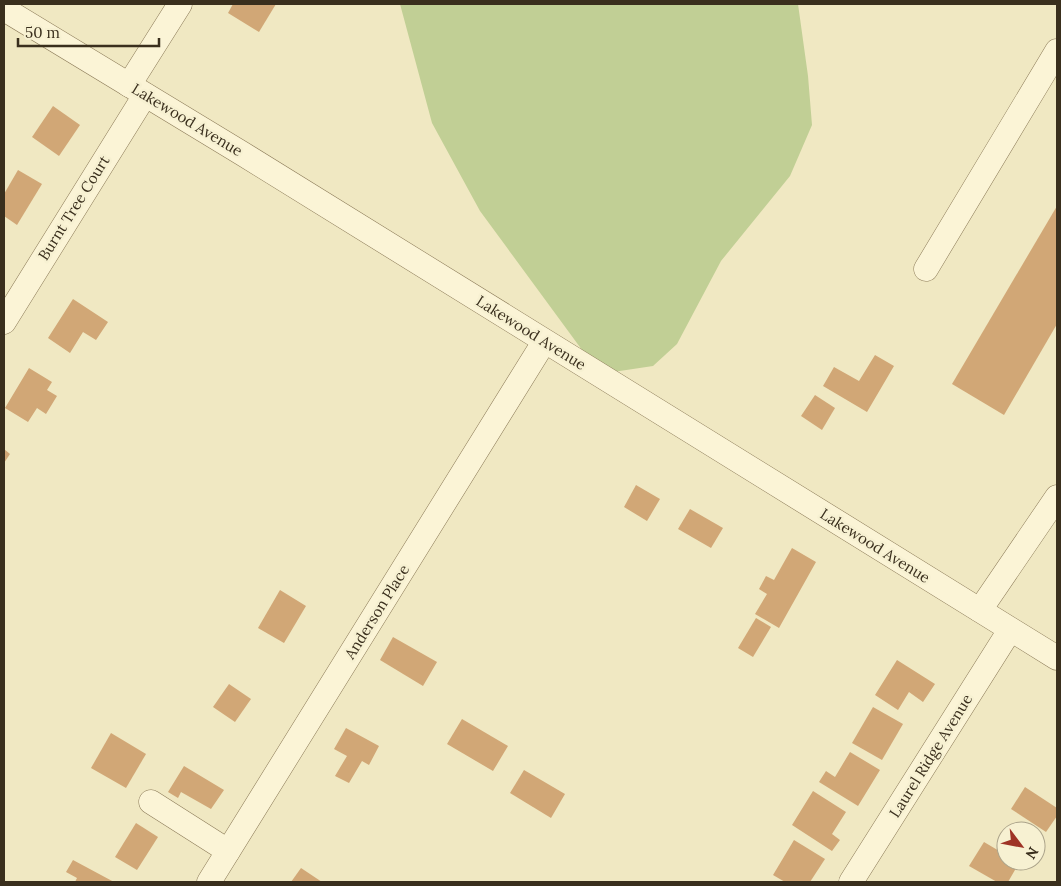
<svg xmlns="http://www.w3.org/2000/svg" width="1061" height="886" font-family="Lora,serif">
  <rect width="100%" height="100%" fill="#f0e8c2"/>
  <!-- green -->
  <polygon fill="#c1cf95" points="400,4 798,4 808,76 812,125 790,176 721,261 677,344 653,366 613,372 585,354 480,211 432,123"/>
  <!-- building -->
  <g fill="#d1a776">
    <polygon points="233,4 276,4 259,32 228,13"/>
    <polygon points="53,106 80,125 59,156 32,137"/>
    <polygon points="18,170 42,184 17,225 4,216 4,194"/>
    <polygon points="1057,206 1057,324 1004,415 952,384"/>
    <polygon points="73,299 108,322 96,340 83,332 70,353 48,338"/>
    <polygon points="875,355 894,366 867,412 823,386 834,367 859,381"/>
    <polygon points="29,368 52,382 47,390 57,396 46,414 37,408 28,422 5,408"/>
    <polygon points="815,395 835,408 822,430 801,416"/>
    <polygon points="4,449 10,454 4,463"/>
    <polygon points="636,485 660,499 647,521 624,507"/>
    <polygon points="690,509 723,528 711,548 678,529"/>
    <polygon points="792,548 816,562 779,628 755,614 767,594 759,589 766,576 774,580"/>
    <polygon points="280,590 306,606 284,643 258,628"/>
    <polygon points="756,618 771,627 753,657 738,648"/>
    <polygon points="393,637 437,662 423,686 380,660"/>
    <polygon points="897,660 935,684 923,702 909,692 898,710 875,695"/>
    <polygon points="229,684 251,699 235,722 213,707"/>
    <polygon points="873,707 903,724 882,760 852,743"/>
    <polygon points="462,719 508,746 493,771 447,744"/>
    <polygon points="346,728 379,746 369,765 362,761 349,783 335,776 347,756 334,749"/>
    <polygon points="111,733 146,754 126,788 91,768"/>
    <polygon points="850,752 880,770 858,806 819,782 826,771 835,777"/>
    <polygon points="184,766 224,790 211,809 181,792 178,798 168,792"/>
    <polygon points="524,770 565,794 551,818 510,793"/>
    <polygon points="1025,787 1057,808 1057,816 1046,832 1011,809"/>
    <polygon points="813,791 846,812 832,834 840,840 832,851 792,825"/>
    <polygon points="136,823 158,837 137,870 115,857"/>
    <polygon points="794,840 825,859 810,882 785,882 773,875"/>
    <polygon points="984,842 1006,855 1006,861 1019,863 1008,882 997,882 969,866"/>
    <polygon points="73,860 114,882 75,882 77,878 66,872"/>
    <polygon points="301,868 322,882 291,882"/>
  </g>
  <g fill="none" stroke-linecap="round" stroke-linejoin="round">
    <!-- minor casing -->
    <g stroke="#8b7a58" stroke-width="25">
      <g id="minor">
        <polyline points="4,9 243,154 1057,658"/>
        <polyline points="129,85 180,4"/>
        <polyline points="926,269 1057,51"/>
        <polyline points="4,322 145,95"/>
        <polyline points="980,610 1057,497"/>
        <polyline points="151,802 228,851"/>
        <polyline points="209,882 544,342"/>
        <polyline points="851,882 1010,630"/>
      </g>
    </g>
    <!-- minor -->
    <use href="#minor" stroke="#fbf4d6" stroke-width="24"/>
  </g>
  <g text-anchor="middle" stroke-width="5" stroke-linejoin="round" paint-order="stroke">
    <!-- street labels -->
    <g font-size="15" fill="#3a2f1d" stroke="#f7f1d2">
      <text transform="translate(187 120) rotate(31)" y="5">Lakewood Avenue</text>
      <text transform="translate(74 208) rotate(-58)" y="5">Burnt Tree Court</text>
      <text transform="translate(531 333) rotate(32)" y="5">Lakewood Avenue</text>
      <text transform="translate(875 546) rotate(32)" y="5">Lakewood Avenue</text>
      <text transform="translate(377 612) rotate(-58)" y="5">Anderson Place</text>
      <text transform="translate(931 756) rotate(-58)" y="5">Laurel Ridge Avenue</text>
    </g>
  </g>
  <!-- border -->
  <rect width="1061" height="886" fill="none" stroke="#3a2f1d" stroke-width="10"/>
  <!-- north arrow -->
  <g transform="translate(1021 846) rotate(122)"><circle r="24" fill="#f7f1d2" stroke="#aba38a"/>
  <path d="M0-4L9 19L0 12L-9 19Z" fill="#9e3325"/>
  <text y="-8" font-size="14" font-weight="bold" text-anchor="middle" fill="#3a2f1d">N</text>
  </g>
  <!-- scale -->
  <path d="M18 38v8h141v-8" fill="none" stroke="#3a2f1d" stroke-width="2.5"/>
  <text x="25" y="38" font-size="15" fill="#3a2f1d" stroke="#f7f1d2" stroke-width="4" paint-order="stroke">50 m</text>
</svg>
